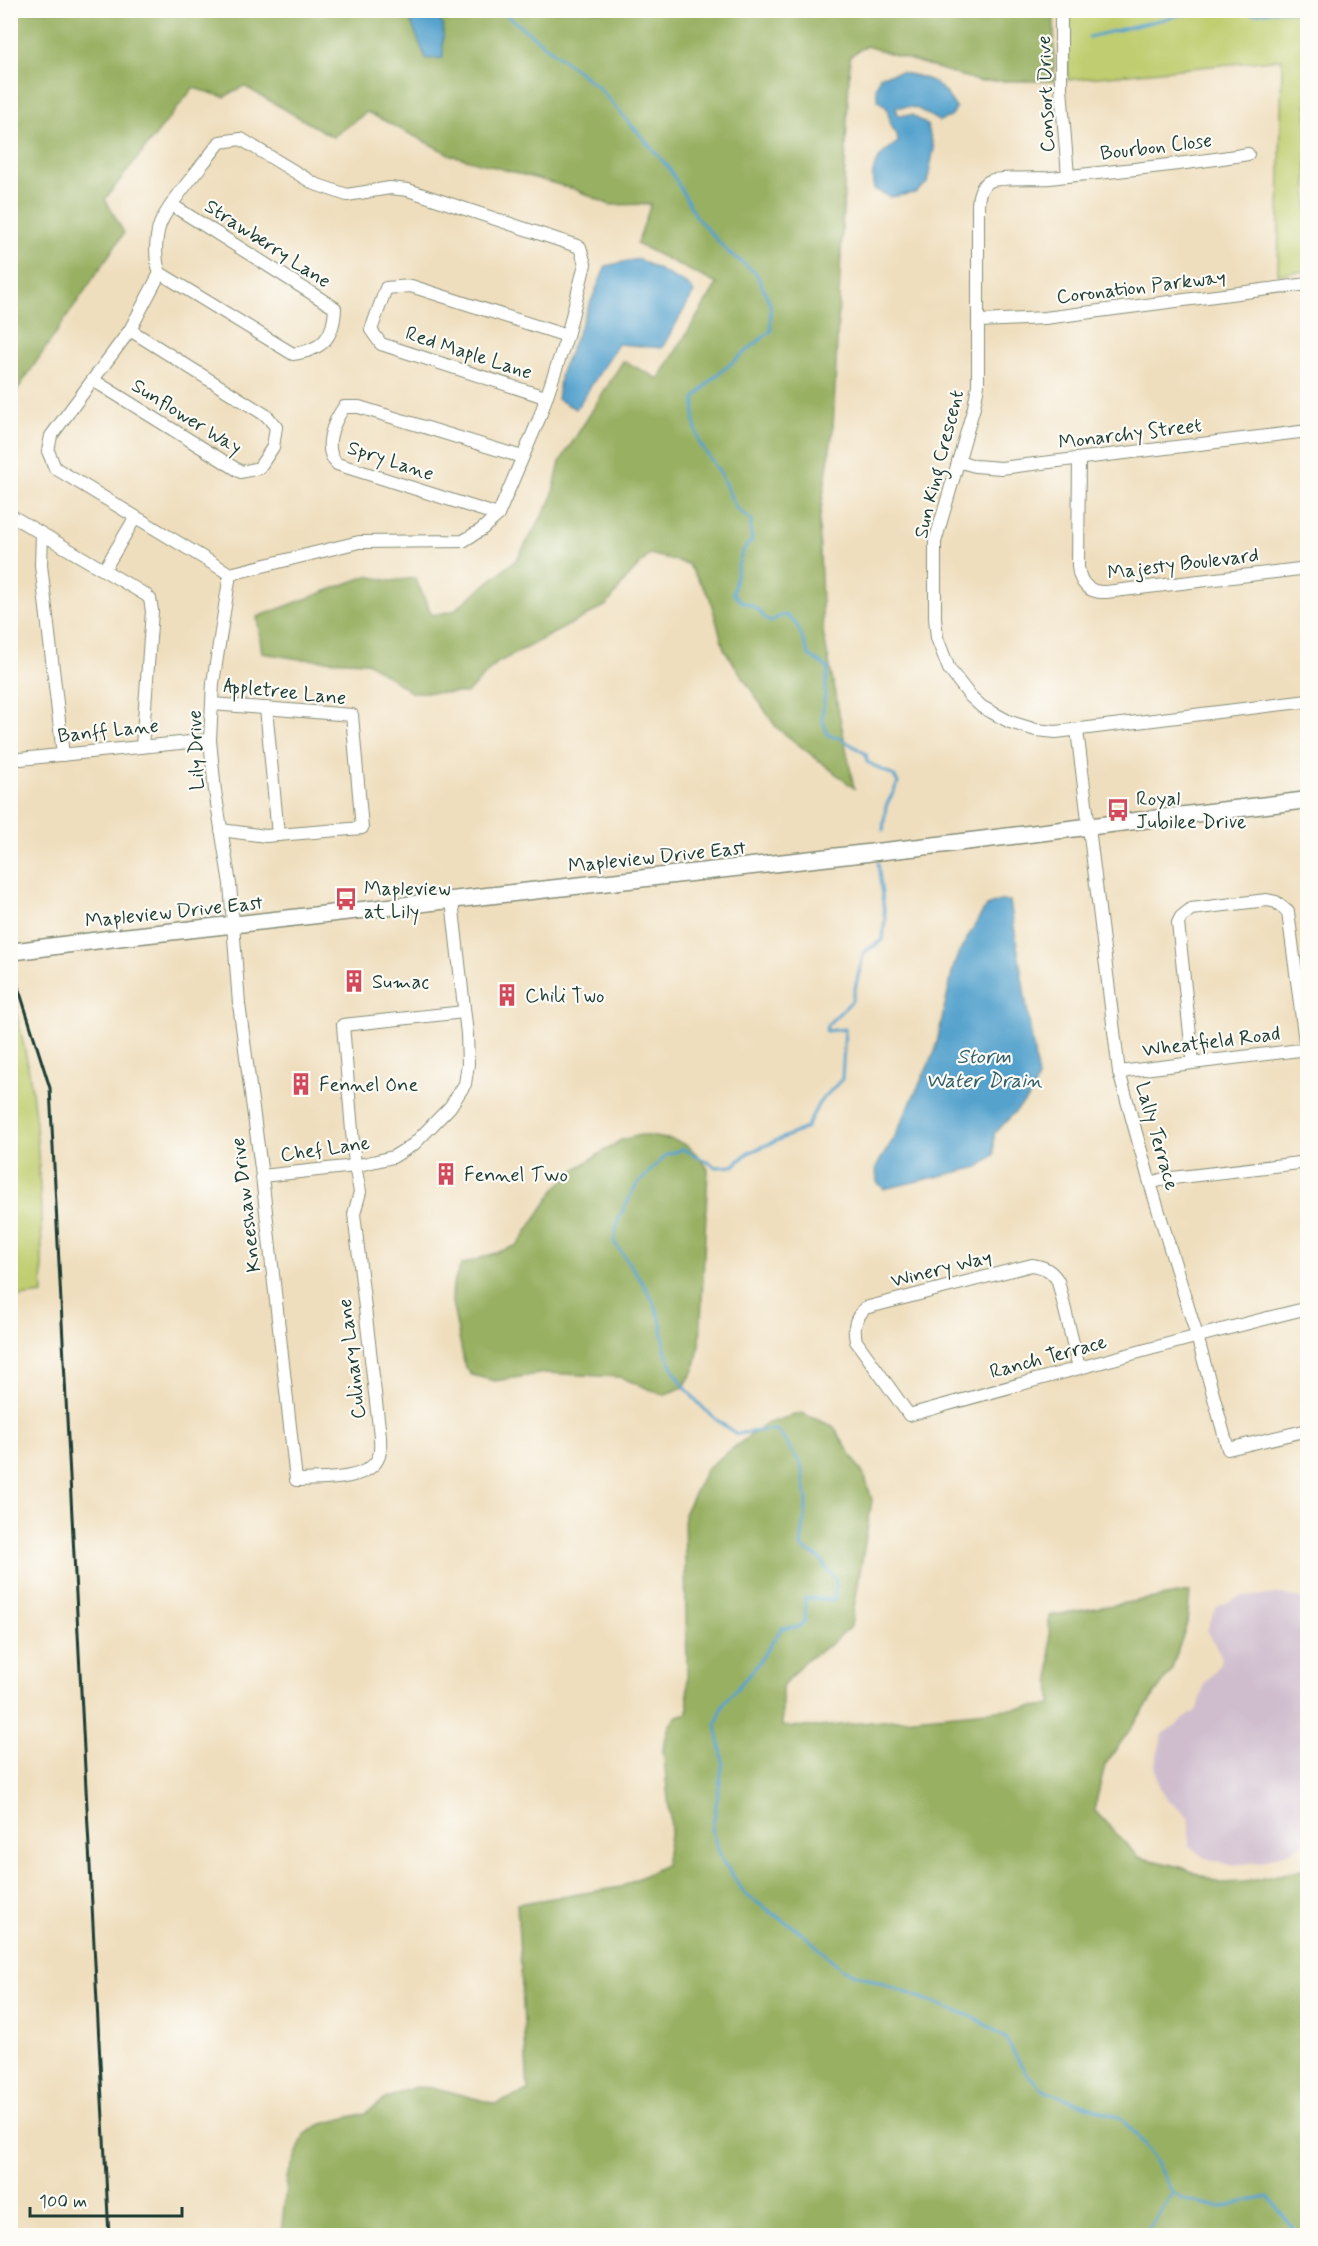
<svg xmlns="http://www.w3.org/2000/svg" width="1318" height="2246" font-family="Mynerve,sans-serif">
  <rect width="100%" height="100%" fill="#fdfcf7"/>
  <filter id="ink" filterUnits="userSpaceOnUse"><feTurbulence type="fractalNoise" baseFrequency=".0167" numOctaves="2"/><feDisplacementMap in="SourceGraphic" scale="12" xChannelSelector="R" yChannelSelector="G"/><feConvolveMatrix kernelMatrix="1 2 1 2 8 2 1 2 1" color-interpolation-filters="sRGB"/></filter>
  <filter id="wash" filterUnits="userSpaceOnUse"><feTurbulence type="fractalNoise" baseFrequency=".008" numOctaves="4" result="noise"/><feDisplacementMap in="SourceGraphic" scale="24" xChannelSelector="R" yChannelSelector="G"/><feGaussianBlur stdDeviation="1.35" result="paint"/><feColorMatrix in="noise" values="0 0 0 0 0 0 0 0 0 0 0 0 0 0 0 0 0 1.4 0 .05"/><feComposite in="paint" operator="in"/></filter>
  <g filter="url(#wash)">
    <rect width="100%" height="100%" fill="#efdebd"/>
    <!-- industrial -->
    <polygon fill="#cfbdce" points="1281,1594 1301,1599 1307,1604 1307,1844 1261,1862 1230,1865 1203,1857 1189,1846 1189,1817 1169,1801 1159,1786 1155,1763 1163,1734 1198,1709 1204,1685 1220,1664 1221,1655 1207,1630 1217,1607 1240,1597"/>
    <!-- green -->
    <g fill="#c0cd6f" stroke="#708552" stroke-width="1.5">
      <polygon points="1068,11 1307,11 1307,271 1278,274 1282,59 1068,80"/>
      <path d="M11 998C42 1091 40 1196 43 1294L11 1298Z"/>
    </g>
    <!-- forest -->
    <g fill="#98b062" stroke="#5c764b" stroke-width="1.5">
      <polygon points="11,11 1054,11 1054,81 978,81 866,46 850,56 833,429 819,523 823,632 854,788 776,727 724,649 710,598 688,564 650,554 626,579 607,605 497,663 467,693 411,692 367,662 300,659 262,653 257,617 367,576 391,581 415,578 432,615 453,611 517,559 551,501 560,462 623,361 659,379 717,284 637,244 651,204 610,205 574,189 451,155 367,112 333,137 244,86 224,97 193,88 105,199 124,233 11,399"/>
      <path d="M641 1135C678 1141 686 1137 708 1169L700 1343 694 1370 684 1387 663 1395 620 1377 545 1373 495 1381 472 1375 465 1367 452 1302 453 1284 461 1265 518 1245 556 1188 576 1169 621 1140Z"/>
      <polygon points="801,1413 833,1426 865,1477 872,1500 851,1626 831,1644 803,1662 782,1687 782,1726 819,1727 1051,1705 1049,1616 1190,1592 1187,1623 1171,1671 1105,1765 1094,1810 1138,1857 1181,1867 1220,1883 1245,1882 1307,1869 1307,2235 281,2235 287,2178 304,2135 322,2124 366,2113 387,2098 415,2087 436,2088 496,2104 528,2091 517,1904 621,1887 665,1865 671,1828 663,1749 669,1726 677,1716 688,1713 684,1514 707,1468 765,1424"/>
    </g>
    <!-- water -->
    <g fill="#54a2cd" stroke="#3a7080" stroke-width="1.5">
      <polygon points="410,11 433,11 443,25 443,58 426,59 411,22"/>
      <path d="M900 72C931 79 939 80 956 108L951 117 939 121C919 111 920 105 896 107L898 115H912L927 125 934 148 927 183 915 193 890 197 874 189C868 166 880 154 898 142L897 134 891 126 887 108 878 100 876 88 880 76Z"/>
      <polygon points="638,259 688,285 694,292 662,348 618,344 576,409 557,399 561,372 606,266"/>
      <polygon points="1000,901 1010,901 1038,1078 1031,1095 994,1134 994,1155 979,1167 884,1189 877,1182 876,1167 893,1140 935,1051 953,969 958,954 986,906"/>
    </g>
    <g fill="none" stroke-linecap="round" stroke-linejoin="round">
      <!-- stream -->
      <g stroke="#54a2cd" stroke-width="3">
        <path d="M500 10 598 87 669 168 697 218 728 252 756 273 770 303 771 331 712 379 695 398 694 422 700 444 719 471 736 508 752 521 750 527 752 541C737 550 737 577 733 593 744 607 750 602 757 609 763 614 763 619 771 622L778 617 786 615 797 625 809 655 828 668 822 718 828 735 842 739 866 754 867 762 894 776 898 783 886 806 883 830"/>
        <polyline points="1246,10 1253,14 1281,10"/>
        <polyline points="1282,10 1308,14"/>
        <polyline points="1089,37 1201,10"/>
        <path d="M878 863 885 919 883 940 864 952 852 1001 827 1025 826 1031 845 1029 842 1079 819 1103 806 1128 748 1153 733 1166 717 1167 683 1149 666 1155 635 1187 618 1220 614 1242C631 1266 649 1288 659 1316 664 1328 662 1341 666 1352 677 1385 708 1417 737 1434L771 1429 779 1432 801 1465 807 1499 801 1547 819 1558 836 1581 834 1600 805 1598V1621L798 1627 782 1628 754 1669 724 1703 716 1725 723 1761 712 1831 722 1860 746 1895 802 1933 842 1969 976 2018 1005 2038 1026 2073 1045 2091 1121 2118 1148 2149 1173 2193 1185 2200 1219 2207 1269 2197 1299 2236"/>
        <polyline points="1141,2236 1148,2230 1173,2193"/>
      </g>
    </g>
  </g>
  <g filter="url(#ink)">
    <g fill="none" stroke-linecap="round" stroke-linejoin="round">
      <!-- minor casing -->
      <g stroke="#878e78" stroke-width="14">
        <g id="minor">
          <polyline points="1061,10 1061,88 1068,176"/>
          <path d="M241 139 315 184 347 195 390 188 408 190 580 247 585 264 567 336 539 419 498 515 481 530 463 541 359 542 230 574 55 468 48 451 51 436 130 330 160 273C154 259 155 231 163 218 176 194 203 165 220 142Z"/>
          <path d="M1248 154C1183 165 1116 171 1050 178 1037 179 999 177 990 181 979 186 978 198 978 209V385L974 407 935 542V618L937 638 949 669 970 696 982 707 1010 722 1036 730 1056 732 1308 701"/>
          <path d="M160 273 293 354C322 350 334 338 335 308L172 205"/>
          <polyline points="979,321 1045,318 1308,284"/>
          <polyline points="93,380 241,472 259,468 273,447 276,427 267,416 130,330"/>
          <polyline points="545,397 381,344 371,330 386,288 411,286 567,336"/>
          <path d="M1079 459 1078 567C1080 584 1089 593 1106 592L1308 568"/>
          <polyline points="958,461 975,466 1001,468 1308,431"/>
          <polyline points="10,515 146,595 150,599 152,611 142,747"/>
          <path d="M498 515 337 464C322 448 333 423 344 407H359L522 457"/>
          <polyline points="42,534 41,565 63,755"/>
          <polyline points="104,570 135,518"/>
          <path d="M230 574 213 683 210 740 215 791 230 884 239 1004 262 1176 296 1480C319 1479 370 1482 379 1456 381 1450 380 1442 380 1436L354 1214 360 1192 355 1166 343 1025 464 1012"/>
          <polyline points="212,704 352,715 362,828 266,836 221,830"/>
          <polyline points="266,708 278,835"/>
          <polyline points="1077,730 1119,1072 1150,1183 1197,1336 1228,1449 1308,1430"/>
          <polyline points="10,760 210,740"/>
          <polyline points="1193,1062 1178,923 1181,917 1191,909 1267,900 1276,902 1288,912 1306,1049"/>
          <polyline points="1119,1072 1308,1049"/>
          <polyline points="262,1176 355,1166 393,1157 414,1144 450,1107 465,1084 468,1064 467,1034 452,901"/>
          <polyline points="1150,1183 1164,1179 1308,1162"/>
          <path d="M1079 1368 1058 1281C1051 1270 1045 1267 1032 1265L865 1308C855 1319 853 1327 856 1341L909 1415C1042 1378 1174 1341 1308 1308"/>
        </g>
      </g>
      <!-- secondary casing -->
      <g stroke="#878e78" stroke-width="19">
        <polyline id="secondary" points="10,952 123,937 938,845 1308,800"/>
      </g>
      <!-- minor -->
      <use href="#minor" stroke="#fff" stroke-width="12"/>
      <!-- secondary -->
      <use href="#secondary" stroke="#fff" stroke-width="16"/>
      <!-- rail -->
      <polyline stroke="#1f3d34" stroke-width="3" points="10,961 50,1088 109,2236"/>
    </g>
  </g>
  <!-- icons -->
  <defs>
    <g id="bus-bare" transform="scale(1.8)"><path d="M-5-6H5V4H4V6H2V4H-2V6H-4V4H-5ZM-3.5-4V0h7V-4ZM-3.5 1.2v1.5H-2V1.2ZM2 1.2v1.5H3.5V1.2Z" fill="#d1495b" stroke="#fdfcf7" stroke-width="2.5" paint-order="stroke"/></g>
    <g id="building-bare" transform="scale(1.8)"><path d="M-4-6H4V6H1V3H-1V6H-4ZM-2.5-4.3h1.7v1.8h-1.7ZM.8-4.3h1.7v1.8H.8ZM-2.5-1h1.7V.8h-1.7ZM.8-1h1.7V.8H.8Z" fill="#d1495b" stroke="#fdfcf7" stroke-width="2.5" paint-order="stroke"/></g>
  </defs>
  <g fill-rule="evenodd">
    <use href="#bus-bare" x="1118" y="810"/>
    <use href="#bus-bare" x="346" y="899"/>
    <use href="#building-bare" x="354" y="981"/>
    <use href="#building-bare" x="507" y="995"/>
    <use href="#building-bare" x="301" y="1084"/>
    <use href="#building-bare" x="446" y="1174"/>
  </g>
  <g text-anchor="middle" stroke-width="4.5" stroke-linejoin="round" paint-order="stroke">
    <!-- street labels -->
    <g font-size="20" fill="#1f3d34" stroke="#fdfcf7">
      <text transform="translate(1045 94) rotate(-92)" y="7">Consort Drive</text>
      <text transform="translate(1156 146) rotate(-7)" y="7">Bourbon Close</text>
      <text transform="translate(268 243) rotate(33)" y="7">Strawberry Lane</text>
      <text transform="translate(1141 286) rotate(-7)" y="7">Coronation Parkway</text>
      <text transform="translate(469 352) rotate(18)" y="7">Red Maple Lane</text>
      <text transform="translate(187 416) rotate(32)" y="7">Sunflower Way</text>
      <text transform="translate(1130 433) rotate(-7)" y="7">Monarchy Street</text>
      <text transform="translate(391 460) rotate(18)" y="7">Spry Lane</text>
      <text transform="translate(938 464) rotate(-76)" y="7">Sun King Crescent</text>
      <text transform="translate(1183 563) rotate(-7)" y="7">Majesty Boulevard</text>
      <text transform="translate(285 691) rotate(6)" y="7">Appletree Lane</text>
      <text transform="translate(108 730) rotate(-6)" y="7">Banff Lane</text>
      <text transform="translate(195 750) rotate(-92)" y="7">Lily Drive</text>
      <text transform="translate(657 856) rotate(-6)" y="7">Mapleview Drive East</text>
      <text transform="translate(174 911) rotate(-6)" y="7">Mapleview Drive East</text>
      <text transform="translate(1211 1041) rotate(-7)" y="7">Wheatfield Road</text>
      <text transform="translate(1158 1136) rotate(74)" y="7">Lally Terrace</text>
      <text transform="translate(325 1148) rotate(-8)" y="7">Chef Lane</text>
      <text transform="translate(245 1205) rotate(-97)" y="7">Kneeshaw Drive</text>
      <text transform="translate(941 1268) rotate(-14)" y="7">Winery Way</text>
      <text transform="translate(1048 1356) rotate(-15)" y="7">Ranch Terrace</text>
      <text transform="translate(351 1359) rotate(-97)" y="7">Culinary Lane</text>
    </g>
    <!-- poi labels -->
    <g font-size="20" fill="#1f3d34" stroke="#fdfcf7" text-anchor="start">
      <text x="1136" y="805">Royal<tspan x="1136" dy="23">Jubilee Drive</tspan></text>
      <text x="364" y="895">Mapleview<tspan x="364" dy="23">at Lily</tspan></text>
      <text x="372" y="988">Sumac</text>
      <text x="525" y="1002">Chili Two</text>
      <text x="319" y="1091">Fennel One</text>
      <text x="464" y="1181">Fennel Two</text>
    </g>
    <!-- water labels -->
    <g font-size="21" font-style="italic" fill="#32606a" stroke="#fdfcf7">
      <text x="984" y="1063">Storm<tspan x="984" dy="24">Water Drain</tspan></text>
    </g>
  </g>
  <!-- margin -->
  <rect width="1318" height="2246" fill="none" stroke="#fdfcf7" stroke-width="36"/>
  <!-- scale -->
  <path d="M30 2207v9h152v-9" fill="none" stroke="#1f3d34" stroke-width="3"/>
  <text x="39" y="2207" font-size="18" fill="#1f3d34" stroke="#fdfcf7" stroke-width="4.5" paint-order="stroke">100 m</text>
</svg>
